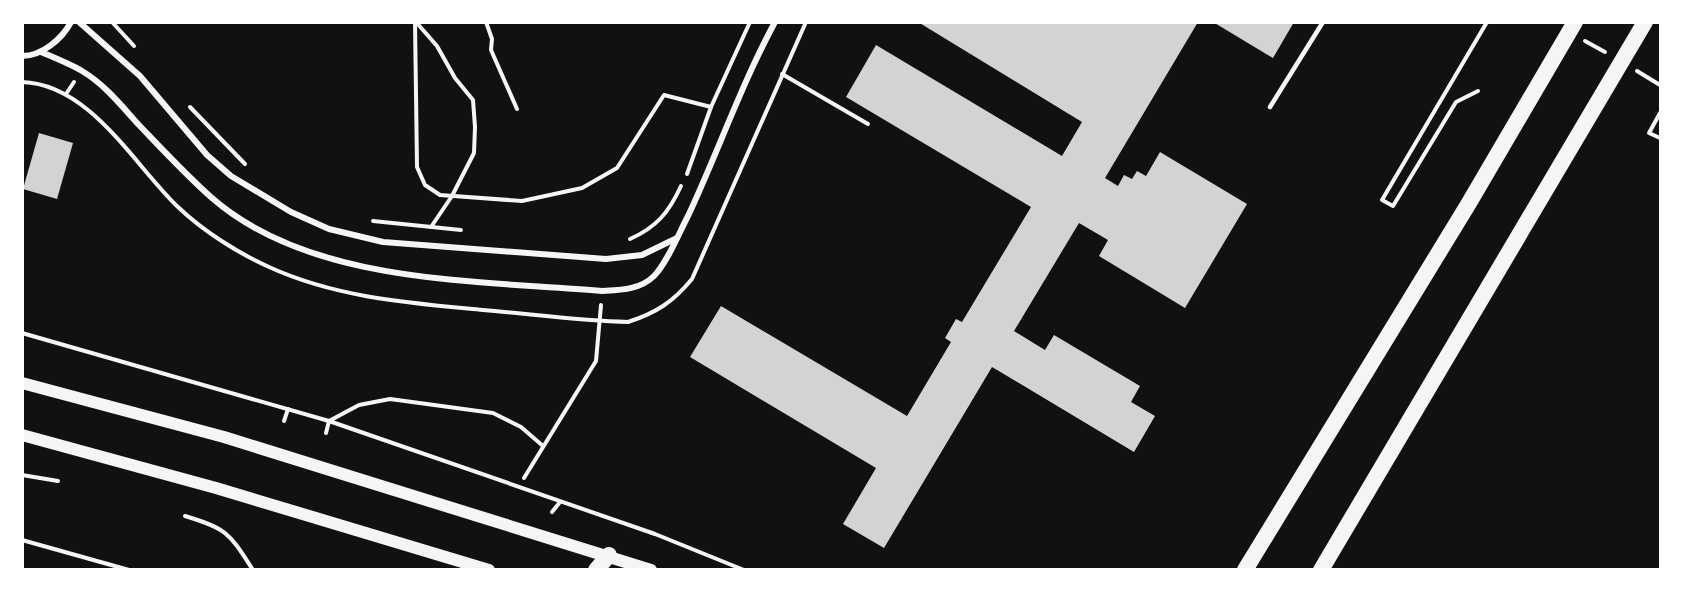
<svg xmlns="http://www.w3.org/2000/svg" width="1683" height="592" font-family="Quicksand,sans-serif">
  <rect width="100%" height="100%" fill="#111"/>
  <!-- building -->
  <g fill="#d3d3d3">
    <polygon points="918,22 1198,22 1105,178 1118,186 1124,175 1132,179 1137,171 1146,176 1160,152 1247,204 1185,308 1099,256 1108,240 1079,223 1014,331 1045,350 1054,335 1140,386 1131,402 1155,416 1134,452 992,367 884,548 843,524 876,468 690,357 721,306 907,416 951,342 945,338 956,319 962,322 1031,207 846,97 876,45 1062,156 1082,122"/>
    <polygon points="1213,22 1294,22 1273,58"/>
    <polygon points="39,133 73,143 57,199 23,189"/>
  </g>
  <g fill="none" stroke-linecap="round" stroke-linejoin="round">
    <!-- path -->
    <g stroke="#f5f5f5" stroke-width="4">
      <polyline points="112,22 134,46"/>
      <polyline points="415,22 417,167 425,185 440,195 522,201 582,188 617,168 664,95 711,107"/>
      <polyline points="416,22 437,46 455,78 473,100 475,127 474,153 452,196 431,227"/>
      <polyline points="486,22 492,39 491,50 517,109"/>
      <polyline points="1585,41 1605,52"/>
      <polyline points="1637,71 1660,85"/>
      <polyline points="782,74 868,124"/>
      <path d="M22 82C90 84 134 165 178 207 203 231 238 253 269 267 337 298 410 303 483 310 531 314 579 321 628 322 656 313 673 302 692 279L806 22"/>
      <polyline points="1478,91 1456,102 1393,206 1382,200 1487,22"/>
      <polyline points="66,94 74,82"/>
      <polyline points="190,107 245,164"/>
      <polyline points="1660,113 1649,133 1660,138"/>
      <polyline points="687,174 711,107 750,22"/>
      <polyline points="373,221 461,230"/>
      <path d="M630 239C657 227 669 212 681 186"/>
      <polyline points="22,333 329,421 655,534 744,570"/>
      <polyline points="284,421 288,409"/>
      <polyline points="326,433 329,421 359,405 390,399 493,413 521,427 543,446"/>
      <polyline points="22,475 58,481"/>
      <polyline points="524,478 596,361 601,305"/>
      <polyline points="552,512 560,502"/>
      <path d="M185 516C228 529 229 533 253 570"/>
      <polyline points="22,540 129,570"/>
    </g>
    <!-- service -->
    <polyline stroke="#f5f5f5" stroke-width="4.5" points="1270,107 1323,22"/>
    <!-- minor -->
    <g stroke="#f5f5f5" stroke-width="6">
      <polyline points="79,22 140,76 207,155 231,176 291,212 329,229 383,242 606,259 642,255 677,238"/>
      <path d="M41 52C55 58 70 64 82 71 104 84 121 105 138 124 162 149 186 175 212 198 312 285 477 280 602 291 620 290 640 290 654 276 667 263 679 233 688 216 718 152 741 85 775 22"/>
      <path d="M22 56C42 56 62 39 71 22"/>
    </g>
    <!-- secondary -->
    <g stroke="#f5f5f5" stroke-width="12">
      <polyline points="22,383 224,437 651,570"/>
      <polyline points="22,435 216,488 489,570"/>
    </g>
    <!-- trunk -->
    <g stroke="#f5f5f5" stroke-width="16">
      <polyline points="596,570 609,555"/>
      <polyline points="1245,570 1469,203 1575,22"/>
      <polyline points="1321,570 1645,22"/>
    </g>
  </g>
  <!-- border -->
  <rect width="1683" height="592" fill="none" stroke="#ffffff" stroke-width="48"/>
</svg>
